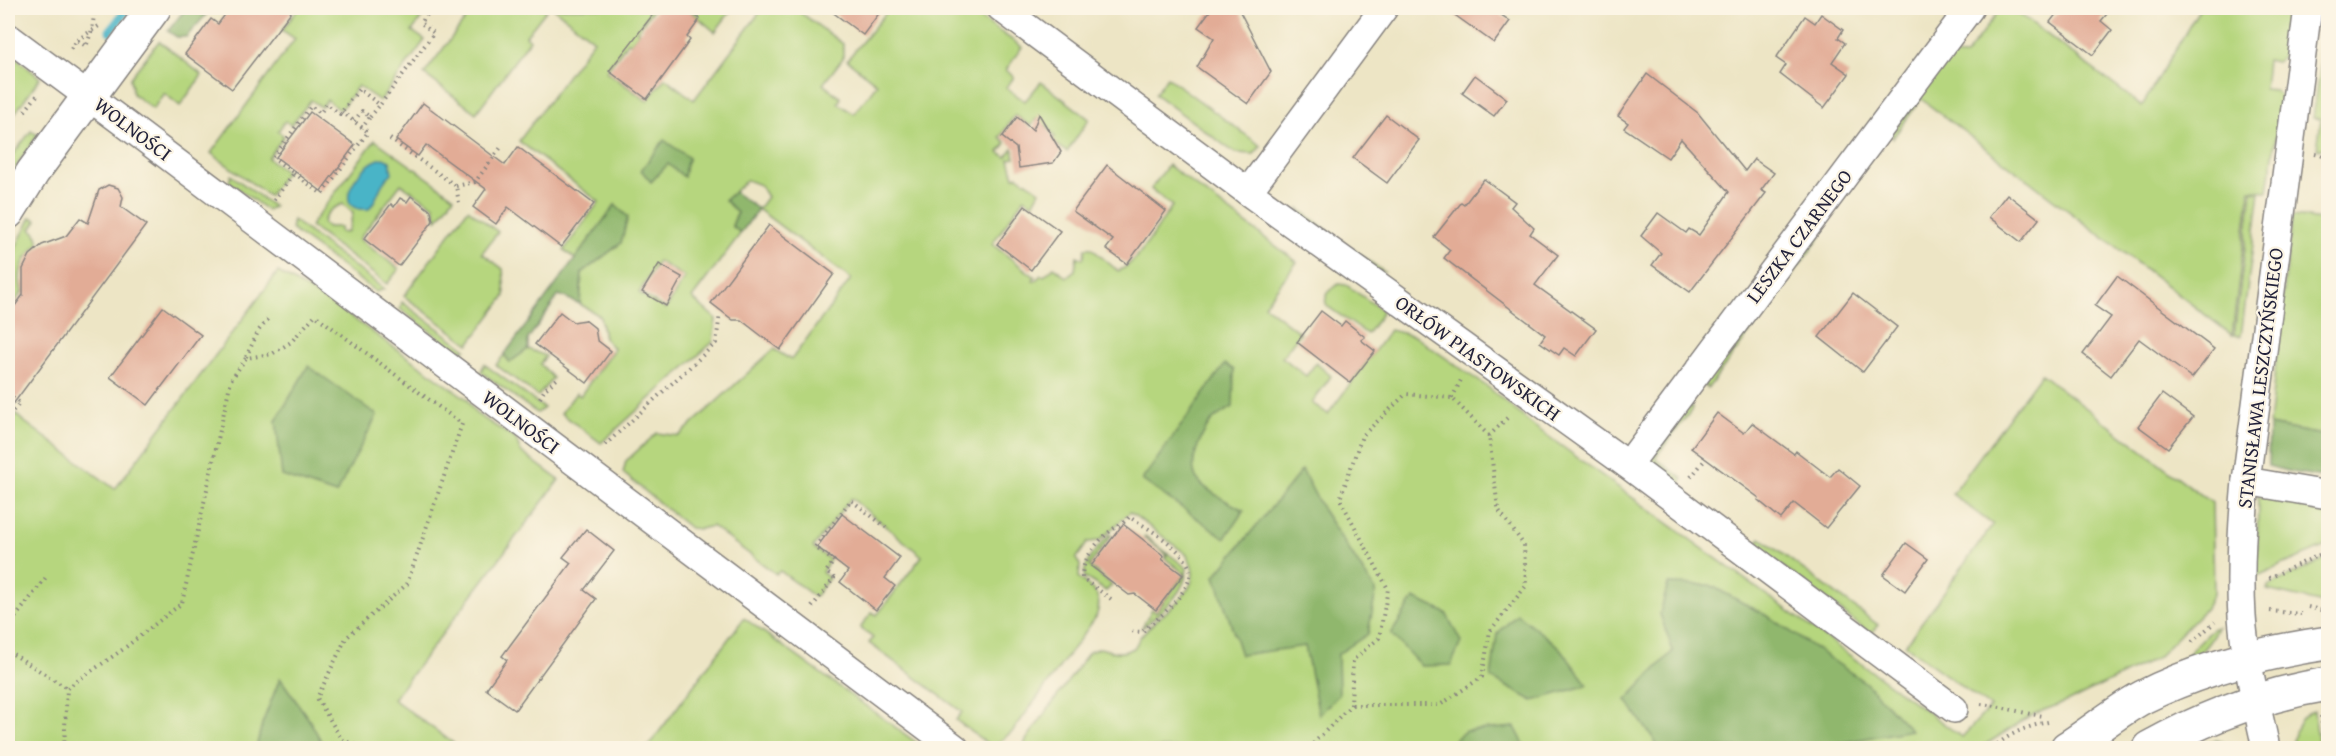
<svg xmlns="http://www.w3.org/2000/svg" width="2336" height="756" font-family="'Gentium Book Plus',serif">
  <rect width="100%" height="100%" fill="#fcf5e5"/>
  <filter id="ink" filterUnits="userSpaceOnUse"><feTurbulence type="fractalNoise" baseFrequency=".0167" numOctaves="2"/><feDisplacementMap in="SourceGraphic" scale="12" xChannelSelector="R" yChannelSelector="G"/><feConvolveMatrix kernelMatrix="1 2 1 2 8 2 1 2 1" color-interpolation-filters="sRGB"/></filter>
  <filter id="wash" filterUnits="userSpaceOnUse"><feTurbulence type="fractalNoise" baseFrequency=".008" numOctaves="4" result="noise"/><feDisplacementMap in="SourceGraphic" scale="24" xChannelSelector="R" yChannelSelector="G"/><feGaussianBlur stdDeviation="1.35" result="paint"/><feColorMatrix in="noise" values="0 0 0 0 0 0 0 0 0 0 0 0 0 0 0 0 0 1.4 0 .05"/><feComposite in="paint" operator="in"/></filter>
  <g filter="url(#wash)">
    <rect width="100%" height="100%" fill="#ede5c5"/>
    <!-- green -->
    <g fill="#b6d67e" stroke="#6c7c5c" stroke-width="1.5" fill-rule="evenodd">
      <polygon points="299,8 429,8 412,31 425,40 380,101 358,86 340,110 327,100 321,107 311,100 291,125 285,121 278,131 284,136 268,158 286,172 269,196 211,153 295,39 282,30"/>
      <polygon points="474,8 548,8 526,36 530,40 476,113 424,74"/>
      <path d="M553 8H654L637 31 639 33 631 43 628 42 606 71 647 101 665 78 694 100 763 8H802L801 13 843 44V58L823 84 841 98 838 103 854 114 877 84 847 60 890 8H925L929 11 933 8H966L1022 47 1006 70 1014 77 1006 88 1025 101 1041 82 1089 119 1067 152 1052 141 1055 137 1047 126 1036 119 1031 126 1015 115 1000 137 1006 143 999 152 1006 157 1013 148 1015 158 1009 159 1014 177 1018 176 1040 191 1033 204 1024 198 992 244 1035 277 1033 280 1035 281 1041 275 1044 276 1054 267 1066 277 1075 270 1077 256 1083 259 1086 248H1091L1118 271C1138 264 1160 223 1172 206L1151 189 1168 165 1297 262 1264 305 1300 333 1282 357 1306 376 1316 363 1331 376 1312 403 1328 414 1390 330 1414 336 1489 388 1534 426 1962 737 1990 707 1905 645 1993 525 1952 494 2041 374 2212 503 2214 592 2206 608 2157 658 2076 698 2034 714 1980 748H1023L1026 740 1089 652 1100 648C1113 652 1121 655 1134 648 1137 644 1138 640 1141 636 1158 612 1212 591 1186 554L1130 512 1099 541 1088 542 1076 559 1080 565 1079 578C1094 590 1104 596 1096 617L1013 731 992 747 956 720 962 712 869 643 873 638 860 628 872 612 877 615 922 556 851 498 813 547 830 560 822 572 829 578 815 597 780 571 776 574 712 526 700 529 690 528 623 473 626 461 657 433 679 436 774 349 791 360 851 279 758 209 767 197 760 185 747 180 725 200 737 213 732 226 741 233 692 298 716 319 713 342 601 443 561 413 576 393 580 396 614 349 604 338 600 316 580 304 582 273 621 243 615 205 575 259 564 250 599 202 519 141 594 40ZM658 261 685 277 666 309 639 293Z"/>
      <polygon points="687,8 733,8 715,32"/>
      <polygon points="2001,8 2012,8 2142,106 2200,8 2294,8 2289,50 2286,55 2276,62 2267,60 2264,89 2275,90 2281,98 2268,191 2250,190 2232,335 1921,99 1893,138 1891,133 1949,55 1965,56"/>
      <polygon points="2328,15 2328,147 2317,149 2321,119 2313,118"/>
      <polygon points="159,41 202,75 180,106 164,93 153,109 133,94 130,78"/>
      <polygon points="8,51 40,78 8,123"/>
      <polygon points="1167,77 1261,146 1254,154 1235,153 1155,94"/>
      <polygon points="31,131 38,135 8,178 8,161"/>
      <path d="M375 140 454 197 437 220 434 206 401 184 359 239 399 269 387 284 310 226ZM392 173 380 184 379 192 349 201ZM343 204 353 213 348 231 344 233 340 232V227H328L323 224C324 213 334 207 343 204Z"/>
      <polygon points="231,175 274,207 267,210 229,182"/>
      <polygon points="2252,191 2260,192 2241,336 2234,335"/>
      <polygon points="468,209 498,232 482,253 503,269 505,296 469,344 404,296"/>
      <polygon points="1299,209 1384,272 1373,272 1302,219"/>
      <polygon points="2292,216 2328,221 2328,436 2269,425"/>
      <path d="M31 217 37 220 31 229 36 233 39 244C23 257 16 272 22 292L8 312V263Z"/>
      <polygon points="293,220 384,289 376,292 291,229"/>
      <polygon points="1815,235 1821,236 1769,307 1766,303"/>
      <polygon points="278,272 334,305 467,399 475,413 516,439 520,451 559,480 393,699 460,748 8,748 8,397 14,403 11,409 22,420 115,489"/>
      <path d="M1339 284 1346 285 1382 310 1381 315 1367 334 1327 306C1322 297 1331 288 1339 284Z"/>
      <polygon points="402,302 466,349 459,352 400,309"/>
      <polygon points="1754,318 1760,319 1708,388 1703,385"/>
      <polygon points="528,349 546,356 540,364 553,378 538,396 496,365 504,355 510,362"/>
      <polygon points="484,364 544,408 537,413 481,372"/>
      <polygon points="1688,405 1693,408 1655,458 1683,479 1677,487 1644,463"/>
      <polygon points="2258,496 2328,505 2328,545 2257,576"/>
      <path d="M1110 534 1111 536 1089 566 1112 585 1106 591 1084 577C1084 560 1099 546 1110 534Z"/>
      <path d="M1145 536 1187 568C1186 594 1159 613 1141 629L1152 609 1156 612 1185 574 1165 558 1167 555 1144 537Z"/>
      <polygon points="1761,538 1878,625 1871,634 1755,546"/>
      <polygon points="2328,558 2328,604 2267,590 2268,586"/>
      <polygon points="744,618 924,748 647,748"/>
      <path d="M2217 627C2208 651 2190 661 2169 673L2213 628Z"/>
      <path d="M2314 711 2319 748H2292C2294 734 2298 714 2314 711Z"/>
      <polygon points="2216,740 2234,745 2238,748 2190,748"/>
    </g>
    <!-- forest -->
    <g fill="#90b76d" stroke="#596c54" stroke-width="1.5">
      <polygon points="186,8 194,8 206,15 186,37 177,37 168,31"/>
      <polygon points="664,140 689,158 686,164 684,177 668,164 651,182 641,170"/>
      <polygon points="734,192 758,209 741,233 732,226 737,213 725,200"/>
      <polygon points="615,205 628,217 621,243 582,273 580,304 559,295 528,339 528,349 510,362 504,355"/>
      <path d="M1225 364 1234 370 1233 407C1226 411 1216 416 1210 423 1201 436 1187 464 1197 479 1207 492 1230 503 1244 510L1225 538 1142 480Z"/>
      <polygon points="308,366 377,415 336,494 282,476 276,421"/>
      <polygon points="2269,425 2328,436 2328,478 2287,471 2268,466"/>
      <polygon points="1302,470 1323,510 1376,591 1368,634 1338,654 1339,694 1319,715 1305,646 1241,655 1215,576"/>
      <polygon points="1668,584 1710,585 1769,617 1866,683 1911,730 1813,748 1660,748 1626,700 1673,651 1660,614"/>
      <polygon points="1414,598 1446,613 1461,642 1451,665 1421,666 1391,634"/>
      <polygon points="1517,614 1559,647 1588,685 1533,701 1491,678 1497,634"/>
      <polygon points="280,678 310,721 325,748 256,748 262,724"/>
      <polygon points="1515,727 1526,748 1445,748 1465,731"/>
    </g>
    <!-- water -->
    <path fill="#49b4c7" stroke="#366b81" stroke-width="1.5" d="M383 158 390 161 392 173C377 186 381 194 369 209 327 213 359 162 383 158Z"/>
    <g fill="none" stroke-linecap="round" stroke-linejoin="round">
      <!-- stream -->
      <polyline stroke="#49b4c7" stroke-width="9" points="110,31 128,8"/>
    </g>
    <g id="blocks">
      <!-- building -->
      <g fill="#e2ac96">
        <polygon points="230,8 294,8 232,89 185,54 211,19 218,24"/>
        <polygon points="658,8 684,8 700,19 687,37 690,40 647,99 609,71"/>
        <polygon points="827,8 883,8 863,35"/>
        <polygon points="1212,8 1238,8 1271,72 1248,104 1197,67 1214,38 1198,27"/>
        <polygon points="1445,8 1491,8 1510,21 1494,43"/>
        <polygon points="2061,8 2112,8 2101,21 2112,30 2093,55 2050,22"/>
        <polygon points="1821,14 1843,30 1838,38 1845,43 1832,62 1849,74 1824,108 1780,74 1786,65 1776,58 1805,16 1815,23"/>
        <polygon points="1647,74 1698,113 1745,171 1754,159 1774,173 1761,190 1766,193 1690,292 1652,265 1661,253 1641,236 1658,213 1686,233 1689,229 1699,235 1729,192 1681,139 1668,158 1624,128 1628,123 1618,116"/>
        <polygon points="1475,75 1507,99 1494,116 1462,93"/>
        <polygon points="423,103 505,165 518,147 594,204 561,247 508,207 496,224 473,207 486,189 426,145 418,156 396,140"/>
        <polygon points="310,112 355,145 321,191 276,157"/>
        <polygon points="1039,114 1061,152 1053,163 1019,168 1016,148 1002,137 1017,117 1033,130"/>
        <polygon points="1386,115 1419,140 1387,183 1353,158"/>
        <polygon points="1107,165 1166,211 1127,264 1106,249 1113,240 1073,211"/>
        <polygon points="1484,179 1515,202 1511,207 1534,228 1530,234 1558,255 1535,285 1596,329 1576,356 1564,348 1559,355 1540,342 1545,335 1444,258 1450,250 1434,237 1461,203 1464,205"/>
        <polygon points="108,185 118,188 123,197 121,207 146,225 8,411 8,315 23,295 23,269 30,255 42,245 66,236 80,218 88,223 99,190"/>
        <polygon points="2007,194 2039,219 2021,242 1989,217"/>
        <polygon points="411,196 431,211 433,221 399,266 364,239 391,204 394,207 400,198 407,202"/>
        <polygon points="1025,206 1060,231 1031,270 997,244"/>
        <polygon points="769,225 834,274 780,350 741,320 733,320 711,303"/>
        <polygon points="659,264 682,277 666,306 642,292"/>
        <polygon points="2117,276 2214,349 2192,378 2139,339 2111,376 2083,354 2111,317 2095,306"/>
        <polygon points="1853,293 1897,327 1863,372 1819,337"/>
        <polygon points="163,307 201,335 148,405 110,377"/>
        <polygon points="1321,311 1341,326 1345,321 1365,337 1361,340 1375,351 1350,383 1297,342"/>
        <polygon points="560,312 573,322 585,320 595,328 597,340 611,351 587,383 535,344"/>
        <polygon points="2162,394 2193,417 2168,448 2138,426"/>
        <polygon points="1717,413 1744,433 1752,423 1794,454 1796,451 1830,477 1838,468 1860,486 1826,528 1794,503 1781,519 1758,500 1759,498 1691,448"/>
        <polygon points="842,514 900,558 885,578 895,586 876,610 840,582 848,571 817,547"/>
        <polygon points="1123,524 1164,556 1162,559 1183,575 1156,610 1135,594 1129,595 1091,566"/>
        <polygon points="586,529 614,551 584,590 596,599 515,710 486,689 507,660 502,656 571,563 563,557"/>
        <polygon points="1906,543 1928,559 1905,591 1883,575"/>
      </g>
    </g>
  </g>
  <g filter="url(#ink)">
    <use href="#blocks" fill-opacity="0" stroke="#888480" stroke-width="1.5"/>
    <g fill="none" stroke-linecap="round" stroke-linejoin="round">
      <!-- minor casing -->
      <g stroke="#888480" stroke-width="30">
        <g id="minor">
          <polyline points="1001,8 1248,192 1628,465 1954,709"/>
          <polyline points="8,37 128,126 955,748"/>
          <polyline points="1248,192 1384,8"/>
          <polyline points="1628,465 1970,8"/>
          <polyline points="2246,481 2328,495"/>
          <path d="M2266 748C2257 705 2245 661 2242 616 2239 571 2242 526 2246 481L2308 8"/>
        </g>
      </g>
      <!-- tertiary casing -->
      <g stroke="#888480" stroke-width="36">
        <g id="tertiary">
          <polyline points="8,212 33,172 154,8"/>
          <path d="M2067 748C2092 732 2117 711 2143 697 2201 668 2265 652 2328 643"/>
          <path d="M2149 748C2205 717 2265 694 2328 684"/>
        </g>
      </g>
      <!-- path -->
      <g stroke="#888480" stroke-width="4" stroke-dasharray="1.5 4.5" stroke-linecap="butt">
        <polyline points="77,40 102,24"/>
        <polyline points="87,44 92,30 95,8"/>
        <polyline points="71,49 77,40 87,47"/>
        <polyline points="25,111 39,93"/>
        <polyline points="370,117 380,105"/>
        <polyline points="354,121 362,111 370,117 362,128"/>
        <polyline points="390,139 456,186 459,203"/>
        <polyline points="2315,154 2328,157"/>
        <polyline points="294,173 322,194 368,132 342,112"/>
        <polyline points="456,186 475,182 502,146"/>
        <polyline points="2328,187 2325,216 2328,216"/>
        <polyline points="274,200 294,173 273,158 311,106 320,113 327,104 340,114 359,89 380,105 434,33 421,23 432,8"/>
        <polyline points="246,357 259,330 269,318"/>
        <polyline points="8,394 20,403 10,414 8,413"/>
        <polyline points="540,398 545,389 557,379"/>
        <polyline points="1452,398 1461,380"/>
        <polyline points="1489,436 1510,415"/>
        <polyline points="605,445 716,343 720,314"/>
        <polyline points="1691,477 1704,461"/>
        <polyline points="2269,578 2328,551"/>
        <path d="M1111 599 1082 578C1081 560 1099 539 1113 529 1120 525 1124 523 1129 517 1146 527 1199 556 1189 580 1180 602 1159 617 1142 632L1129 631"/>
        <polyline points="812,607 834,578 826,572 834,561 815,547 851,500 887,528"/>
        <polyline points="2308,607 2325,611"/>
        <polyline points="2270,611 2301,614"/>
        <polyline points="8,627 47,576"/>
        <polyline points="2192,642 2215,622"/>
        <polyline points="8,651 67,688"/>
        <polyline points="67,688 122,650 182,603 231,380 246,358 272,354 291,342 315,315 462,424 407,584 346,638 317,698 342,740 366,748"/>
        <path d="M1981 704C2003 706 2023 714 2045 716"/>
        <polyline points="2321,716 2325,748"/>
        <polyline points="64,748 67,688"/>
        <polyline points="1309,748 1351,705 1353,660 1379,638 1388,589 1340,499 1362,436 1406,394 1452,398 1489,436 1498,509 1524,545 1526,586 1490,631 1482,677 1440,705 1351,705"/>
        <polyline points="1950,748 1968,746 1969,748"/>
        <path d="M1993 748C2008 734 2028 726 2048 722"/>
      </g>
      <!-- minor -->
      <use href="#minor" stroke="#fff" stroke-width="27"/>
      <!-- tertiary -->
      <use href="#tertiary" stroke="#fff" stroke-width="33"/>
    </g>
  </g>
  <g text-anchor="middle" stroke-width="4.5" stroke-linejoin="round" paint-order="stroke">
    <!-- street labels -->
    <g font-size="20" fill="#22223b" stroke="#fcf5e5">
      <text transform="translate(133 129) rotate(37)" y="7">WOLNOŚCI</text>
      <text transform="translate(1799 236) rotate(-53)" y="7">LESZKA CZARNEGO</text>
      <text transform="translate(1478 358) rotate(36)" y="7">ORŁÓW PIASTOWSKICH</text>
      <text transform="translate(2260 378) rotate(-83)" y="7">STANISŁAWA LESZCZYŃSKIEGO</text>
      <text transform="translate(521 422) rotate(37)" y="7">WOLNOŚCI</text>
    </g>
  </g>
  <!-- margin -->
  <rect width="2336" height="756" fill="none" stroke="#fcf5e5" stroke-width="30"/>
</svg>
